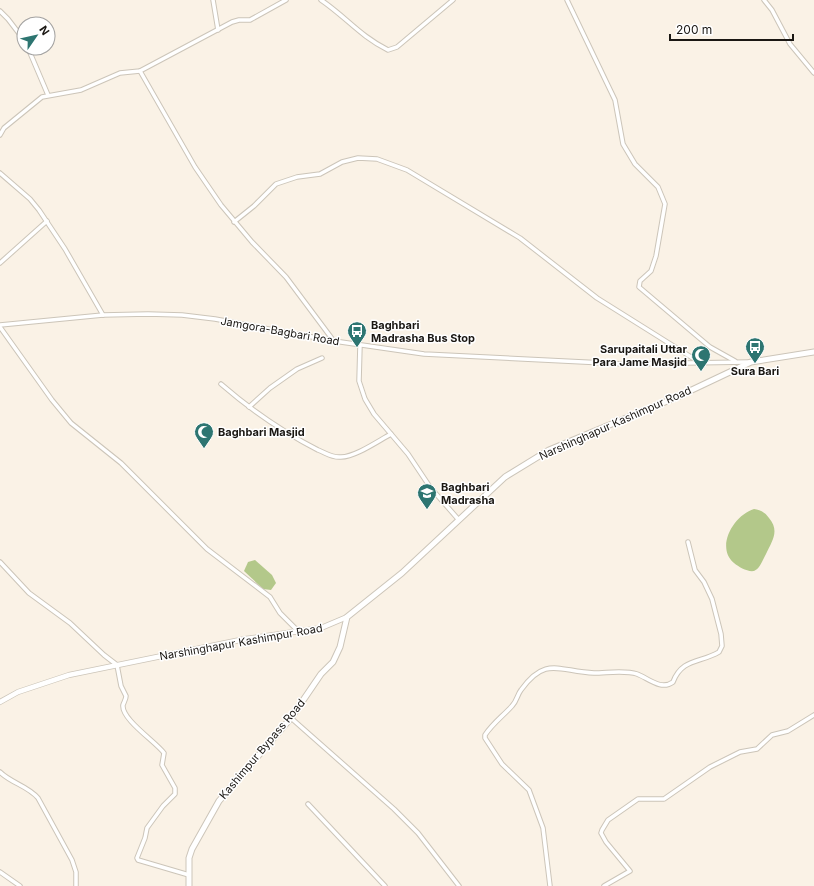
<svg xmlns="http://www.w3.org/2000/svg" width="814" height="886" font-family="Inter,sans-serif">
  <rect width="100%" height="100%" fill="#faf2e6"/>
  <!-- water -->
  <g fill="#b3c88a">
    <path d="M754 509C760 510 765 512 769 518 780 531 772 541 766 554 763 559 760 569 754 571 747 572 739 567 734 563 715 547 734 515 754 509Z"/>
    <polygon points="255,560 272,575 276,583 271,590 263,589 244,571 248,562"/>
  </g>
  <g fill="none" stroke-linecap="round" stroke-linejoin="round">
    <!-- minor casing -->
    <g stroke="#ccc5b9" stroke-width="5.5">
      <g id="minor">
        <polyline points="213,0 218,30"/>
        <path d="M321 0C346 17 360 36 388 50L397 47 453 0"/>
        <polyline points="567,0 615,100 623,144 635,164 658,187 665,204 656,256 651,271 640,281 639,287 710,347 735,361"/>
        <polyline points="764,0 772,10 790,44 814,73"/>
        <polyline points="0,11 8,19 24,40"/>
        <polyline points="28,48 48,95"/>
        <polyline points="140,71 195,167 221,205 252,242 286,277 333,340"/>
        <polyline points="0,135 4,128 42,97 81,90 120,73 140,71 232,22 239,20 250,20 286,0"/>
        <polyline points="0,173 30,199 39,210 65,249 103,315"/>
        <polyline points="234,222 254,206 276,184 297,177 320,174 342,162 358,158 377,159 407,170 520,238 597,298 699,362"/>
        <polyline points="0,263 47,221"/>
        <polyline points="0,325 103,315 148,314 182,315 215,319 334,341 424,354 624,364 749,362"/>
        <polyline points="0,327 52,400 71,423 121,463 207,549 270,597 280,613 299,632"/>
        <polyline points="360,345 359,381 365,399 374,414 408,454 430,487 458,519"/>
        <path d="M221 384C251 410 283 432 318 450 326 453 332 458 341 457 355 457 378 441 391 434"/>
        <polyline points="249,407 270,388 297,369 322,358"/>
        <path d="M0 562 29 593 70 623 104 655 117 665 121 686 126 696C126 699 124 702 123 705 121 719 156 742 164 753L162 765 175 788V794L163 806 147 828 145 838 137 858 138 860 189 875"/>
        <polyline points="291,718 394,809 418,833 459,886"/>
        <path d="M0 772C11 783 28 786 38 798L72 860 76 872V886"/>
        <polyline points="308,804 385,886"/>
        <polyline points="0,872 20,886"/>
        <path d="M550 886 543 828 529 790 502 764 485 738V735C493 723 503 716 512 706 517 701 517 695 521 690 546 655 560 672 594 673 607 673 625 670 637 674 648 678 661 691 673 682 682 658 701 663 719 652L722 646 721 634 712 599 704 582 695 570 688 542"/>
        <polyline points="604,886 630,871 606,842 601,833 602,830 608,820 638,799 664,799 710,767 740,752 757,749 772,735 788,731 814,715"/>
      </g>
    </g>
    <!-- tertiary casing -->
    <g stroke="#ccc5b9" stroke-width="6">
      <polyline id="tertiary" points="0,702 18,692 69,675 245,639 321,628 347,617"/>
    </g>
    <!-- secondary casing -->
    <g stroke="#ccc5b9" stroke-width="7">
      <polyline id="secondary" points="189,886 189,858 192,849 219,801 291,718 321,674 333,662 340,647 347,617 402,573 505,477 549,450 677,397 751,362 814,352"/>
    </g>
    <!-- minor -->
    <use href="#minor" stroke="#fff" stroke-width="3.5"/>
    <!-- tertiary -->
    <use href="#tertiary" stroke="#fff" stroke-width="4.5"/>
    <!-- secondary -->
    <use href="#secondary" stroke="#fff" stroke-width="5"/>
  </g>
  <!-- icons -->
  <defs>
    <g id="bus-pin" transform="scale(1)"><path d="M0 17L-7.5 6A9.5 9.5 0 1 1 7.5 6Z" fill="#2d7571" stroke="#fff"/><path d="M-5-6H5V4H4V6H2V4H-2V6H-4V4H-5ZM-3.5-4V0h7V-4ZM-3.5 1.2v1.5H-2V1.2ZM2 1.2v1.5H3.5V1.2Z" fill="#fff"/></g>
    <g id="mosque-pin" transform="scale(1)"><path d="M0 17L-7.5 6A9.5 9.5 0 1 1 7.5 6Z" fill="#2d7571" stroke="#fff"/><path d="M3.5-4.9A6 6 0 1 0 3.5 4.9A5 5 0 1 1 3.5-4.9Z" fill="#fff"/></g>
    <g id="university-pin" transform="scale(1)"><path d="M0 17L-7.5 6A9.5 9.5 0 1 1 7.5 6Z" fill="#2d7571" stroke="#fff"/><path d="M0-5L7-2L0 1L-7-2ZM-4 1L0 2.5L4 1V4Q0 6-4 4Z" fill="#fff"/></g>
  </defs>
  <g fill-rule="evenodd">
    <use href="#bus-pin" x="357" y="331"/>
    <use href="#bus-pin" x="755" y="347"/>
    <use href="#mosque-pin" x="701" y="355"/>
    <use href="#mosque-pin" x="204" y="432"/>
    <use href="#university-pin" x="427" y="493"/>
  </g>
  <g text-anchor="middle" stroke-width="3" stroke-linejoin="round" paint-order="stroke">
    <!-- poi labels -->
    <g font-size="11" font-weight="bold" fill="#1a1713" stroke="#fff" text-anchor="start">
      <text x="371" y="329">Baghbari<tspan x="371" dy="13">Madrasha Bus Stop</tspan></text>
      <text x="687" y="353" text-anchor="end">Sarupaitali Uttar<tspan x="687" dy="13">Para Jame Masjid</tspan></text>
      <text x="755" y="375" text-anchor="middle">Sura Bari</text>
      <text x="218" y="436">Baghbari Masjid</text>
      <text x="441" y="491">Baghbari<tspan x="441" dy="13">Madrasha</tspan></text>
    </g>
    <!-- street labels -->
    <g font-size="11" fill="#1a1713" stroke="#fff">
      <text transform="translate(280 331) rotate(10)" y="4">Jamgora-Bagbari Road</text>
      <text transform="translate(615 423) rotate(-24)" y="4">Narshinghapur Kashimpur Road</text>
      <text transform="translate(241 642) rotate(-10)" y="4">Narshinghapur Kashimpur Road</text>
      <text transform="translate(262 749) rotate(-50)" y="4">Kashimpur Bypass Road</text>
    </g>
  </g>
  <!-- north arrow -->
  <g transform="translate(36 36) rotate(56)"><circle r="19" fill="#ffffff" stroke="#a3a2a1"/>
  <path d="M0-3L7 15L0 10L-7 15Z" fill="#2d7571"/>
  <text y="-6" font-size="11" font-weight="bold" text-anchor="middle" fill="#1a1713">N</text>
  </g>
  <!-- scale -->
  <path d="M670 34v6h123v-6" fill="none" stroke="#1a1713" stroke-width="2"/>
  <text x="676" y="34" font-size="12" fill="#1a1713" stroke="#ffffff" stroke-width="3" paint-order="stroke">200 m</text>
</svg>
